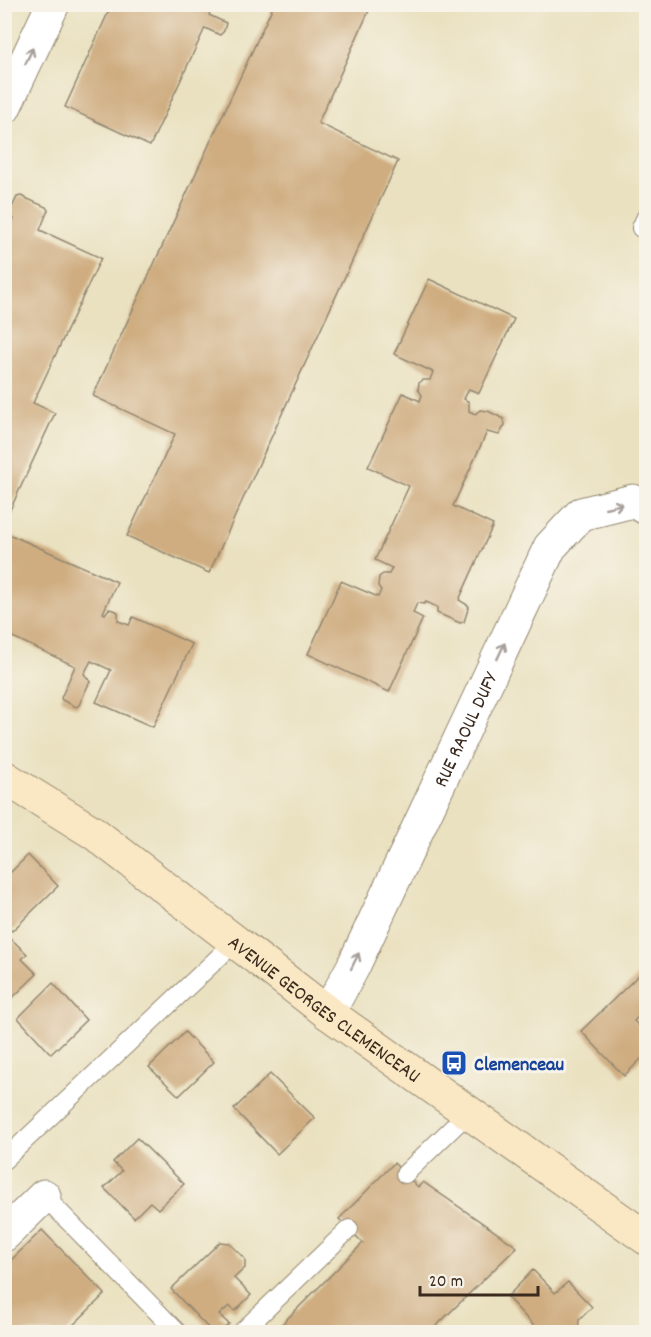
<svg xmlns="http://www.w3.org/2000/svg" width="651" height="1337" font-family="Dekko,sans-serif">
  <rect width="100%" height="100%" fill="#f7f3e8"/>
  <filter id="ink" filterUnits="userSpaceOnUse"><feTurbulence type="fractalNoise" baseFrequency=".0167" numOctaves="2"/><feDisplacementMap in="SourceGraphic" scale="12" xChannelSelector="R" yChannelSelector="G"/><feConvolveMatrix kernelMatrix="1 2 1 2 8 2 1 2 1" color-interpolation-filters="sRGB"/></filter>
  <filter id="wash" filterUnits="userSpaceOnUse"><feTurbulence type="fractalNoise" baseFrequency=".008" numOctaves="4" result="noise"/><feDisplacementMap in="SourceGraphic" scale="24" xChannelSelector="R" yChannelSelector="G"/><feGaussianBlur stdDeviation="1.35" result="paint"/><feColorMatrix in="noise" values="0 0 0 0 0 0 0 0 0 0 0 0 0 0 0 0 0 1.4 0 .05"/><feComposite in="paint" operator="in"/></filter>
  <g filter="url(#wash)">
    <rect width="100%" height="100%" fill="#eae1c0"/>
    <g id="blocks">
      <!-- building -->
      <g fill="#cfad81">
        <polygon points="112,4 206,4 210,11 209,15 226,23 224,31 220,35 205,28 150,146 65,107"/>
        <polygon points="274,4 372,4 318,123 398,161 209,573 127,536 175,434 93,396"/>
        <polygon points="21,196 46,207 48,210 40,230 101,258 33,403 55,413 4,523 4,240 14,219 8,216 17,197"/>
        <polygon points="429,279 514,319 479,393 469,389 464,399 469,402 469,411 475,414 480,410 488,411 504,419 505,425 499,435 487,432 453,506 493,525 459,600 469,606 464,622 460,623 437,613 437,607 426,602 424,604 417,603 413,613 423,618 389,692 308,654 341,581 378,597 381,590 378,586 379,577 383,574 389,574 392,568 375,560 409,486 368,467 403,393 420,401 422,395 418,389 419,383 423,380 430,380 433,372 394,354"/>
        <polygon points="4,532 117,582 103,613 105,614 109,609 114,610 118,612 118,621 129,625 133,617 192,644 153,727 96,702 111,670 91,661 84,674 90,681 79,705 76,707 62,700 61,698 75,666 4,633"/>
        <polygon points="28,855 58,886 12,931 4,924 4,879"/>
        <polygon points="7,935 27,954 22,959 37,974 4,1006 4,938"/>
        <polygon points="646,968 646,1009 634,1021 646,1033 646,1054 624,1076 581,1031"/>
        <polygon points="53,983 86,1020 51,1054 18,1018"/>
        <polygon points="185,1032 214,1062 179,1096 149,1067"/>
        <polygon points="270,1074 315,1118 277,1154 234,1109"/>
        <polygon points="137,1138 184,1184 158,1209 150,1202 134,1218 104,1188 122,1171 113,1162"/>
        <polygon points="394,1163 418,1187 423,1182 517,1247 430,1332 391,1332 388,1330 386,1332 274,1332 363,1243 339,1219"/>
        <polygon points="42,1230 105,1294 66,1332 4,1332 4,1267"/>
        <polygon points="220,1242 229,1243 245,1259 245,1268 234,1278 251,1295 235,1311 229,1306 219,1315 229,1324 220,1332 212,1332 171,1289"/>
        <polygon points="533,1270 555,1293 568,1282 592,1307 579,1320 578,1332 528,1332 534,1326 507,1297"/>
      </g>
    </g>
  </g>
  <g filter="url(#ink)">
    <use href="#blocks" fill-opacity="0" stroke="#92866f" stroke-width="1.5"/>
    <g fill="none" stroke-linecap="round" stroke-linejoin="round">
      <!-- lane casing -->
      <g stroke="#92866f" stroke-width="20">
        <g id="lane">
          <polyline points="646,217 641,228 646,230"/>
          <polyline points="4,1160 236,941"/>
          <polyline points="405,1174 469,1112"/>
          <polyline points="44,1196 177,1332"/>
          <polyline points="242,1332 349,1229"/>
        </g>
      </g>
      <!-- street casing -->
      <g stroke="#92866f" stroke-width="35">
        <g id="street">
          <polyline points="4,108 53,4"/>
          <path id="s1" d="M328 1013 353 967 550 547 581 514 633 501 646 508"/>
          <polyline points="4,1235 44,1196"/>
        </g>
      </g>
      <!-- secondary casing -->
      <g stroke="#92866f" stroke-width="35">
        <g id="secondary">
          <path id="s2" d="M4 777 94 833 328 1013 646 1238"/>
        </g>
      </g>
      <!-- lane -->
      <use href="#lane" stroke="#fff" stroke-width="18"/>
      <!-- street -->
      <use href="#street" stroke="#fff" stroke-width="33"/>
      <!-- secondary -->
      <use href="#secondary" stroke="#fae7c3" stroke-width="33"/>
    </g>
    <!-- one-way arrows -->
    <defs><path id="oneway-shaft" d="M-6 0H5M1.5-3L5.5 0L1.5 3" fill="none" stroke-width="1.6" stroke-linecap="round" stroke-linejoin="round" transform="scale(1.5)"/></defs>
    <g stroke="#a79f9a">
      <use href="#oneway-shaft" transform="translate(29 56) rotate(-65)"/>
      <use href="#oneway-shaft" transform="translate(614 506) rotate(-13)"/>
      <use href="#oneway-shaft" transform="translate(501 651) rotate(-65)"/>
      <use href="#oneway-shaft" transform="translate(355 961) rotate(-64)"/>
    </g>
  </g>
  <!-- icons -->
  <defs>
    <g id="bus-square" transform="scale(1.35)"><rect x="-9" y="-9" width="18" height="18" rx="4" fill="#1a4fb4" stroke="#f7f3e8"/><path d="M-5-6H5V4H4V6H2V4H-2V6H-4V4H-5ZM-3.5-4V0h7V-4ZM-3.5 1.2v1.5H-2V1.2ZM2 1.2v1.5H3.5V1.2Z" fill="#fff"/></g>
  </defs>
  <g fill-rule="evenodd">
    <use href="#bus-square" x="454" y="1063"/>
  </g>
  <g text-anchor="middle" stroke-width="6" stroke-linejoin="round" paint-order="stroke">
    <!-- street labels -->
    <g font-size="20" fill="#3b2a1e" stroke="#f7f3e8">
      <text dy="7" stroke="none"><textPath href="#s1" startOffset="315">RUE RAOUL DUFY</textPath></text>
      <text dy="7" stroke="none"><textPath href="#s2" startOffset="396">AVENUE GEORGES CLEMENCEAU</textPath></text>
    </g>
    <!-- transit labels -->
    <g font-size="20" font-weight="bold" fill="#164399" stroke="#f7f3e8" text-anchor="start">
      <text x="474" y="1070">Clemenceau</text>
    </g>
  </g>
  <!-- margin -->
  <rect width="651" height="1337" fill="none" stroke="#f7f3e8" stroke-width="24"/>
  <!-- scale -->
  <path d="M420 1286v9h118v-9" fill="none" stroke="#3b2a1e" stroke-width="3"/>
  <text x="429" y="1286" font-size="18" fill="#3b2a1e" stroke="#f7f3e8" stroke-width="4.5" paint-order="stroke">20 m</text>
</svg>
